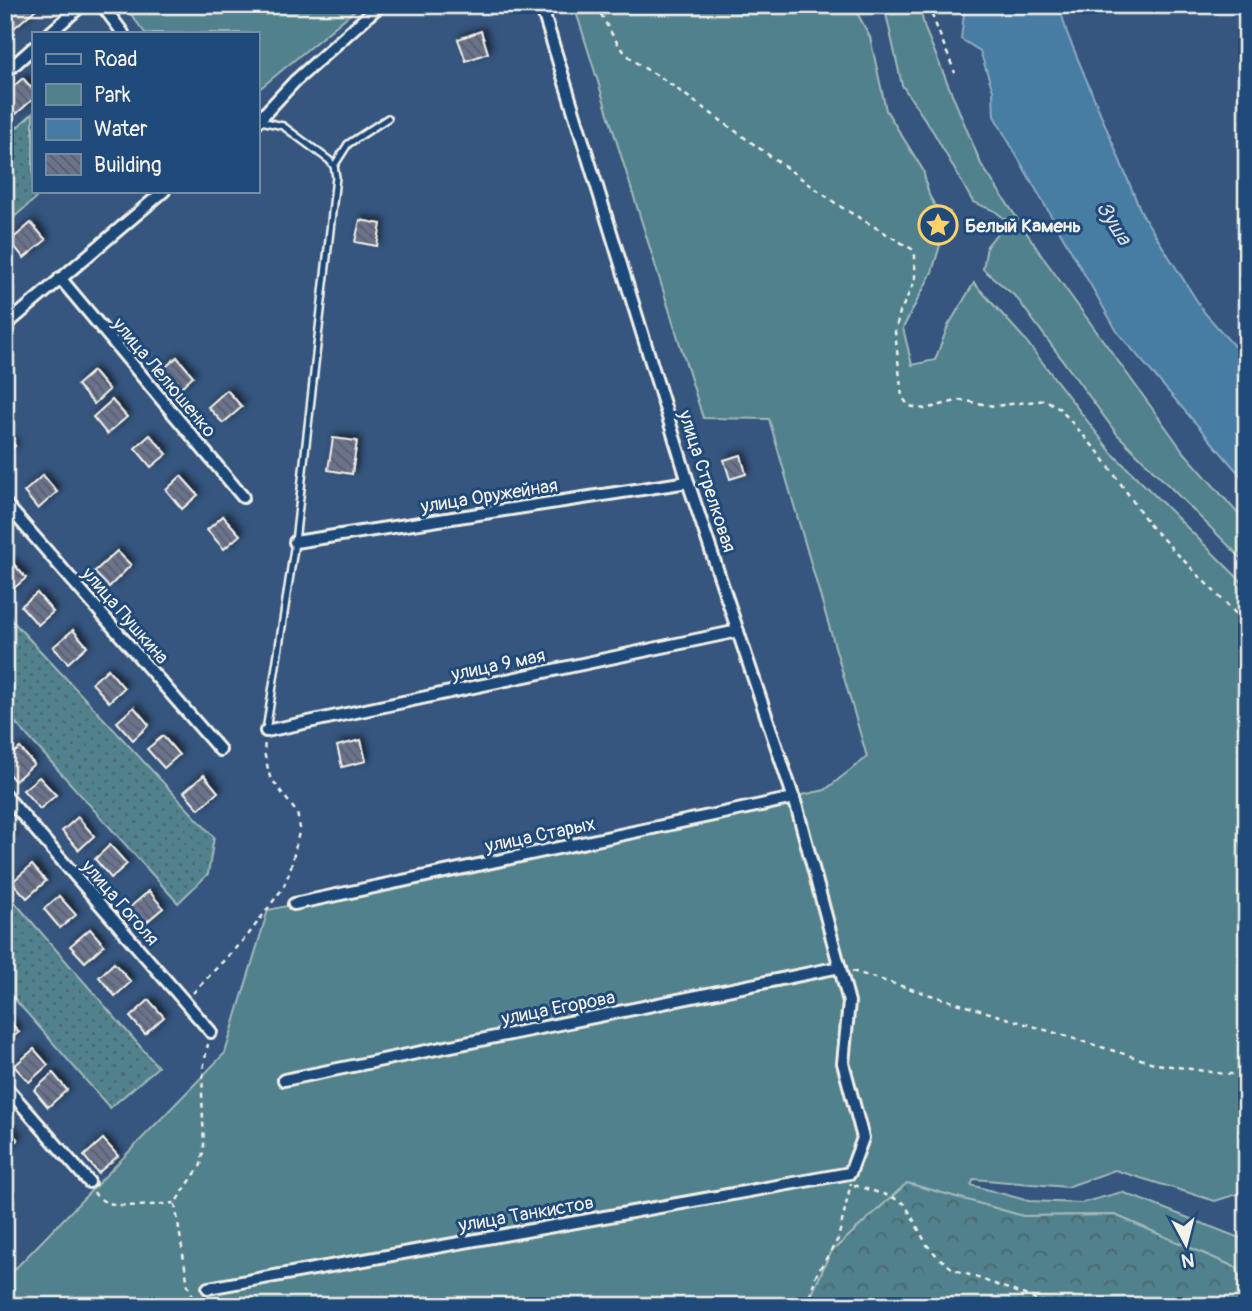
<svg xmlns="http://www.w3.org/2000/svg" width="1252" height="1311" font-family="Pangolin,sans-serif">
  <defs>
    <pattern id="forest-crowns" width="20" height="18" patternUnits="userSpaceOnUse" patternTransform="scale(1.75)"><rect width="20" height="18" fill="#51818c"/><path d="M2 6a3 3 0 1 1 6 0M12 15a3 3 0 1 1 6 0" fill="none" stroke="#4d676c"/></pattern>
    <pattern id="garden-dots" width="8" height="8" patternUnits="userSpaceOnUse" patternTransform="scale(1.75)"><rect width="8" height="8" fill="#51818c"/><path d="M2 2h.1M6 6h.1" fill="none" stroke="#4d676c" stroke-width="1.8" stroke-linecap="round"/></pattern>
    <pattern id="building-back-hatch" width="6" height="6" patternUnits="userSpaceOnUse" patternTransform="scale(1.75)"><rect width="6" height="6" fill="#6b738c"/><path d="M-1 5l2 2M0 0l6 6M5-1l2 2" fill="none" stroke="#5a5e69"/></pattern>
    <filter id="shadow"><feDropShadow dx="3.5" dy="-3.5" stdDeviation="3.5" flood-color="#0009"/></filter>
  </defs>
  <rect width="100%" height="100%" fill="#36567f"/>
  <filter id="ink" filterUnits="userSpaceOnUse"><feTurbulence type="fractalNoise" baseFrequency=".0143" numOctaves="2"/><feDisplacementMap in="SourceGraphic" scale="14" xChannelSelector="R" yChannelSelector="G"/><feConvolveMatrix kernelMatrix="1 2 1 2 8 2 1 2 1" color-interpolation-filters="sRGB"/></filter>
  <g filter="url(#ink)">
    <!-- green -->
    <g fill="#51818c" stroke="#a2b9ba" stroke-width="2">
      <polygon points="124,5 361,5 257,91 257,33 145,33"/>
      <polygon points="574,5 853,5 870,37 886,110 923,170 929,195 935,206 950,212 932,272 903,328 912,365 935,360 948,326 974,283 1022,336 1112,453 1247,587 1247,1191 1215,1201 1115,1170 1067,1187 974,1179 971,1185 1029,1201 1081,1203 1122,1192 1242,1239 1247,1238 1247,1299 1237,1268 1115,1215 1023,1216 907,1183 830,1253 807,1306 11,1306 13,1271 225,1053 268,910 825,790 867,757 769,419 703,418"/>
      <polygon points="884,5 919,5 925,29 981,164 1042,256 1183,451 1247,524 1247,564 1117,434 1016,297 983,269 987,246 1007,221 995,211 973,202 934,133 902,85"/>
    </g>
    <!-- forest -->
    <polygon fill="url(#forest-crowns)" stroke="#a2b9ba" stroke-width="2" points="907,1183 1023,1216 1115,1215 1237,1268 1247,1306 807,1306 830,1253"/>
    <!-- garden -->
    <g fill="url(#garden-dots)" stroke="#a2b9ba" stroke-width="2">
      <polygon points="33,113 33,191 44,191 5,225 5,138"/>
      <polygon points="5,613 214,837 208,874 178,903 5,711"/>
      <polygon points="5,891 158,1067 110,1108 5,988"/>
    </g>
    <!-- water -->
    <polygon fill="#467ca3" stroke="#8cabbf" stroke-width="2" points="965,5 1059,5 1067,33 1142,214 1204,312 1247,361 1247,483 1118,333 994,116 993,91 980,51 961,39"/>
    <!-- building -->
    <g fill="url(#building-back-hatch)" stroke="#f4f1e8" stroke-width="2" filter="url(#shadow)">
      <polygon points="7,5 32,5 36,9 14,28 5,18"/>
      <polygon points="481,31 488,53 466,61 458,39"/>
      <polygon points="23,78 33,90 33,99 16,114 5,101 5,94"/>
      <polygon points="360,220 381,224 377,246 355,242"/>
      <polygon points="31,223 46,240 24,258 10,241"/>
      <polygon points="177,357 193,376 178,390 161,371"/>
      <polygon points="93,371 109,390 94,404 77,385"/>
      <polygon points="227,390 242,407 223,423 208,407"/>
      <polygon points="112,400 127,417 107,434 93,417"/>
      <polygon points="5,435 15,446 5,455"/>
      <polygon points="150,435 167,454 151,467 135,448"/>
      <polygon points="333,438 357,441 352,474 328,470"/>
      <polygon points="741,455 746,474 730,479 724,460"/>
      <polygon points="43,475 57,492 38,509 24,492"/>
      <polygon points="181,476 198,495 182,509 166,490"/>
      <polygon points="223,516 240,535 224,549 207,530"/>
      <polygon points="117,551 131,565 109,587 94,572"/>
      <polygon points="11,561 26,578 7,594 5,566"/>
      <polygon points="37,593 53,612 38,625 21,606"/>
      <polygon points="73,630 87,646 68,663 53,647"/>
      <polygon points="108,669 124,688 109,702 92,683"/>
      <polygon points="134,707 149,725 133,740 117,722"/>
      <polygon points="163,736 179,755 164,768 147,749"/>
      <polygon points="361,740 366,761 342,767 337,746"/>
      <polygon points="20,748 34,764 15,781 5,770 5,760"/>
      <polygon points="204,775 218,792 199,809 184,792"/>
      <polygon points="39,777 56,795 40,809 23,790"/>
      <polygon points="78,817 94,836 79,850 62,831"/>
      <polygon points="5,826 13,835 5,841"/>
      <polygon points="110,845 127,864 111,878 95,859"/>
      <polygon points="32,865 46,881 27,898 12,882"/>
      <polygon points="149,891 163,908 144,924 129,908"/>
      <polygon points="59,896 76,915 60,928 44,909"/>
      <polygon points="90,929 104,945 85,962 70,946"/>
      <polygon points="114,963 131,982 115,996 99,977"/>
      <polygon points="149,1000 164,1017 145,1034 130,1017"/>
      <polygon points="5,1016 19,1032 5,1043"/>
      <polygon points="34,1049 48,1065 29,1082 14,1066"/>
      <polygon points="53,1073 67,1090 48,1107 34,1090"/>
      <polygon points="5,1124 18,1140 5,1151"/>
      <polygon points="103,1139 118,1156 98,1173 84,1156"/>
    </g>
    <g fill="none" stroke-linecap="round" stroke-linejoin="round">
      <!-- service casing -->
      <g stroke="#f4f1e8" stroke-width="10">
        <g id="service">
          <polyline points="261,121 283,126 329,160 334,166 336,177 295,542 266,731"/>
          <polyline points="334,166 348,144 388,118"/>
        </g>
      </g>
      <!-- minor casing -->
      <g stroke="#f4f1e8" stroke-width="16">
        <g id="minor">
          <polyline points="102,5 123,33"/>
          <polyline points="50,33 82,5"/>
          <polyline points="5,73 33,48"/>
          <polyline points="257,122 295,81 380,5"/>
          <polyline points="60,278 243,497"/>
          <polyline points="5,326 164,191"/>
          <polyline points="5,503 220,750"/>
          <polyline points="295,542 688,482"/>
          <polyline points="266,731 738,631"/>
          <polyline points="5,795 211,1032"/>
          <polyline points="294,904 794,798"/>
          <polyline points="284,1080 840,967"/>
          <polyline points="5,1086 89,1182"/>
          <polyline points="208,1288 850,1173 863,1138 843,1063 849,1002 797,808 688,482 541,5"/>
        </g>
      </g>
      <!-- path -->
      <g stroke="#f4f1e8" stroke-width="2.5" stroke-dasharray="5 5" stroke-linecap="butt">
        <path d="M596 5C616 41 620 57 659 76L841 207 912 249 915 256V281L900 312 895 332 902 397 909 406 925 409 960 400 994 406 1046 400 1060 409 1100 454 1151 527 1247 625"/>
        <polyline points="928,5 955,73"/>
        <polyline points="852,971 1157,1064 1225,1074 1247,1074"/>
        <polyline points="193,993 248,935 283,888 290,871 300,828 297,813 270,777 264,752 265,741"/>
        <polyline points="854,1185 892,1197 905,1204 927,1245 938,1257 953,1269 1055,1306"/>
        <path d="M94 1192C104 1213 155 1204 175 1203"/>
        <polyline points="198,1306 188,1286 175,1203 201,1165 204,1146 202,1093 204,1064 208,1044"/>
        <polyline points="807,1306 816,1275 838,1239 851,1183"/>
      </g>
      <!-- service -->
      <use href="#service" stroke="#1f4a7a" stroke-width="5"/>
      <!-- minor -->
      <use href="#minor" stroke="#1f4a7a" stroke-width="10"/>
    </g>
  </g>
  <!-- icons -->
  <defs>
    <g id="sight-ring" transform="scale(2.0125)"><circle r="9.5" fill="#1f4a7a" stroke="#ffd166" stroke-width="1.5"/><path d="M0-6L1.8-2.2L6-1.7L2.9 1.2L3.7 5.4L0 3.3L-3.7 5.4L-2.9 1.2L-6-1.7L-1.8-2.2Z" fill="#ffd166"/></g>
  </defs>
  <g fill-rule="evenodd">
    <use href="#sight-ring" x="938" y="225"/>
  </g>
  <g text-anchor="middle" stroke-width="6" stroke-linejoin="round" paint-order="stroke">
    <!-- poi labels -->
    <g font-size="19" font-weight="bold" fill="#f4f1e8" stroke="#1f4a7a" text-anchor="start">
      <text x="965" y="232">Белый Камень</text>
    </g>
    <!-- street labels -->
    <g font-size="19" fill="#f4f1e8" stroke="#1f4a7a">
      <text transform="translate(165 377) rotate(50)" y="7">улица Лелюшенко</text>
      <text transform="translate(708 481) rotate(72)" y="7">улица Стрелковая</text>
      <text transform="translate(489 495) rotate(-9)" y="7">улица Оружейная</text>
      <text transform="translate(126 615) rotate(49)" y="7">улица Пушкина</text>
      <text transform="translate(498 664) rotate(-12)" y="7">улица 9 мая</text>
      <text transform="translate(540 834) rotate(-12)" y="7">улица Старых</text>
      <text transform="translate(121 902) rotate(49)" y="7">улица Гоголя</text>
      <text transform="translate(558 1007) rotate(-11)" y="7">улица Егорова</text>
      <text transform="translate(526 1213) rotate(-10)" y="7">улица Танкистов</text>
    </g>
    <!-- water labels -->
    <g font-size="21" font-style="italic" fill="#dadfde" stroke="#1f4a7a">
      <text transform="translate(1114 223) rotate(58)" y="7">Зуша</text>
    </g>
  </g>
  <!-- margin -->
  <rect width="1252" height="1311" fill="none" stroke="#1f4a7a" stroke-width="28"/>
  <rect x="14" y="14" width="1224" height="1283" fill="none" stroke="#f4f1e8" stroke-width="2.5" filter="url(#ink)"/>
  <!-- legend -->
  <rect x="32" y="32" width="228" height="161" fill="#1f4a7a" stroke="#748da6" stroke-width="2"/>
  <rect x="46" y="54" width="35" height="10" fill="#1f4a7a" stroke="#748da6" stroke-width="2"/>
  <text x="94" y="66" font-size="21" fill="#f4f1e8">Road</text>
  <rect x="46" y="84" width="35" height="21" fill="#51818c" stroke="#748da6" stroke-width="2"/>
  <text x="94" y="102" font-size="21" fill="#f4f1e8">Park</text>
  <rect x="46" y="119" width="35" height="21" fill="#467ca3" stroke="#748da6" stroke-width="2"/>
  <text x="94" y="136" font-size="21" fill="#f4f1e8">Water</text>
  <rect x="46" y="154" width="35" height="21" fill="url(#building-back-hatch)" stroke="#748da6" stroke-width="2"/>
  <text x="94" y="172" font-size="21" fill="#f4f1e8">Building</text>
  <!-- north arrow -->
  <g transform="translate(1186 1244) rotate(173)" stroke="#1f4a7a" stroke-width="5" paint-order="stroke">
  <path d="M0-5L12 26L0 18L-12 26Z" fill="#f4f1e8"/>
  <text y="-10" font-size="19" font-weight="bold" text-anchor="middle" fill="#f4f1e8">N</text>
  </g>
</svg>
